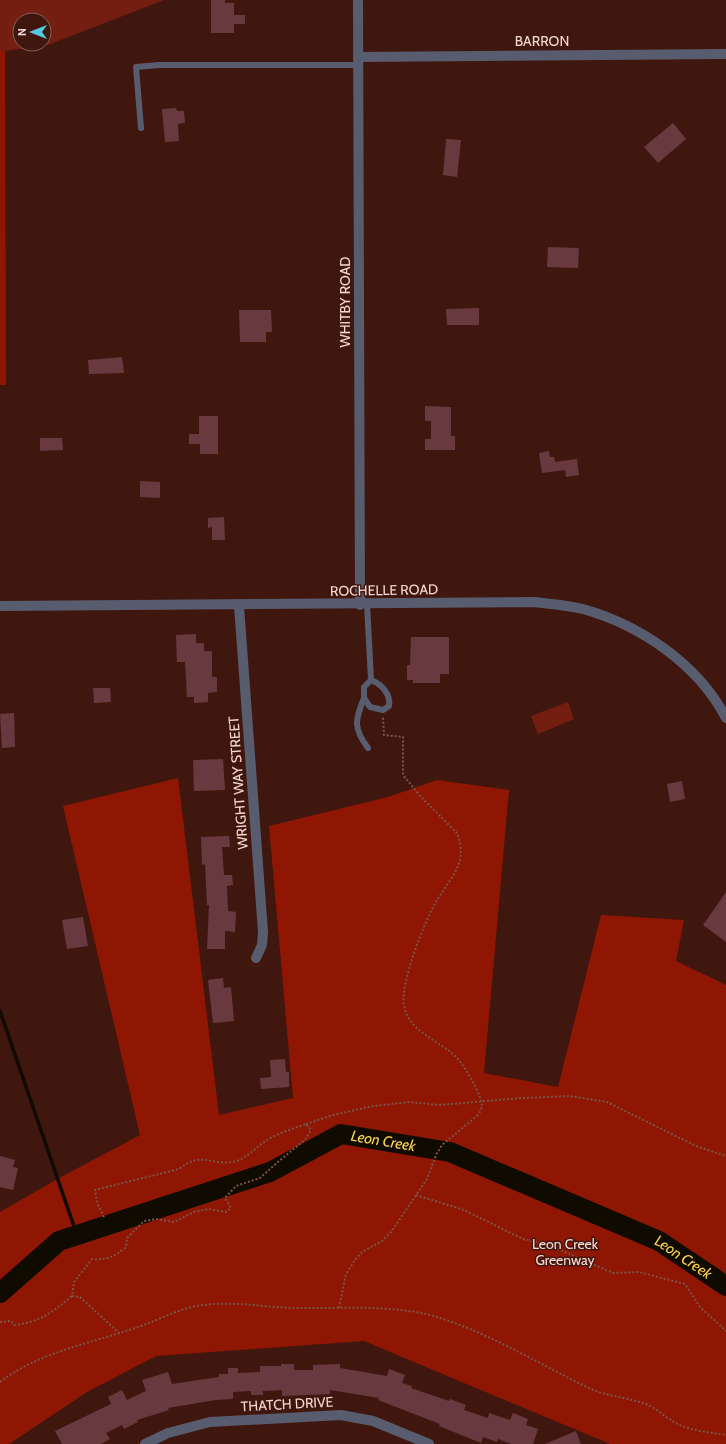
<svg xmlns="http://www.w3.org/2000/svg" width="726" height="1444" font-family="Cabin,sans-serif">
  <rect width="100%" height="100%" fill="#40170f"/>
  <!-- green -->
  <g fill="#741e11" fill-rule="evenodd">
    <path d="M0 0H164L48 45 5 51H0ZM20 20H44V44H20Z"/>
    <polygon points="568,702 574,719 538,734 531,716"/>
  </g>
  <!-- forest -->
  <g fill="#8f1603">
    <polygon points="0,51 5,51 6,385 0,385"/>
    <polygon points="178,778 219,1115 293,1098 269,826 388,797 437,780 509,790 484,1073 558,1087 601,915 684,920 676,961 726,985 726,1444 610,1444 364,1341 156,1356 87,1392 9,1444 0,1444 0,1212 61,1177 140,1135 63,806"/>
  </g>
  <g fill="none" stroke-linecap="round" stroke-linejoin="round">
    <!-- stream -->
    <polyline stroke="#100b00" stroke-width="3.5" points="0,1011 77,1235"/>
    <!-- river -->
    <path stroke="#100b00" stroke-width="20" id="s1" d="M0 1293 59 1241 270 1172 341 1134 450 1152 659 1241 726 1286"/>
  </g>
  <!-- building -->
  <g fill="#683a40">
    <polygon points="211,0 225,0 225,3 234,3 234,15 245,15 245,24 234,24 234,33 211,33"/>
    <polygon points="176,108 177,111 184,111 185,123 178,124 179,141 165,142 162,109"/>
    <polygon points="673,123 686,139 658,163 644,147"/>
    <polygon points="446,139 461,140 457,177 443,175"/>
    <polygon points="548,247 579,248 578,268 547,267"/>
    <polygon points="479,308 479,325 447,325 446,309"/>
    <polygon points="239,310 271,310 272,332 266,332 266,342 240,342"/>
    <polygon points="122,357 124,373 89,374 88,360"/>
    <polygon points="425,406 451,407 451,436 455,436 455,450 425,450 425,439 431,439 431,421 425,421"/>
    <polygon points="199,416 218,416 218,454 200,454 200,444 189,444 189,434 199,434"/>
    <polygon points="40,438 62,438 63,450 40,451"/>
    <polygon points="549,451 550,457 554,457 555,462 577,459 579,475 566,477 565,470 542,473 539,453"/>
    <polygon points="140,481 160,482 160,498 140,497"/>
    <polygon points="224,517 225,540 212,540 212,527 208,528 208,518"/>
    <polygon points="196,634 196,643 204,643 204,651 212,651 212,677 217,677 217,692 208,693 208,702 194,703 194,697 187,697 185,662 177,662 176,635"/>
    <polygon points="411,637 449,637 449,674 440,674 440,683 413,683 413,680 407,680 407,665 410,665"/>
    <polygon points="93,688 110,688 111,702 94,703"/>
    <polygon points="14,713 15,747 2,748 0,714"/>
    <polygon points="223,759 225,790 194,791 193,760"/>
    <polygon points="682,781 685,799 670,802 667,784"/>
    <polygon points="229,836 230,847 222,847 224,875 232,875 233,885 227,886 228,911 236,912 235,932 225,931 225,949 207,949 209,905 207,905 205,864 202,865 201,837"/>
    <polygon points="726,892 726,942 703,925"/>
    <polygon points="83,917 88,946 67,949 62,920"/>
    <polygon points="223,978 224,988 231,987 234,1021 213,1023 208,980"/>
    <polygon points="285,1059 286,1072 289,1072 289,1087 261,1089 260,1078 271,1077 270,1060"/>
    <polygon points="0,1156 15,1160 13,1167 18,1168 13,1190 0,1187"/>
    <polygon points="281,1364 294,1364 294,1370 313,1370 313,1365 340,1364 340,1368 387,1376 389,1369 405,1375 402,1383 412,1386 411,1388 449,1401 450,1399 466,1405 464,1410 488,1418 489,1413 510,1420 513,1413 528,1419 526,1425 538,1429 533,1444 511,1444 498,1439 497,1442 483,1437 481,1443 439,1426 440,1424 378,1400 379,1398 330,1390 330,1394 282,1396 282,1390 263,1391 263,1395 251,1395 251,1391 233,1392 233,1399 216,1400 168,1408 169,1410 137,1420 138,1422 124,1429 122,1425 106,1433 110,1439 101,1444 62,1444 55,1431 111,1404 108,1397 122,1390 127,1400 146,1391 142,1380 168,1372 172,1384 219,1377 219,1374 228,1374 228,1368 238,1368 238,1373 260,1372 260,1366 281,1366"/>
    <polygon points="576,1431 581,1444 545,1444"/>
  </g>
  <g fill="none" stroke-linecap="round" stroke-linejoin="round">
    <!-- path -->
    <g stroke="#79544c" stroke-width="2" stroke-dasharray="2 2" stroke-linecap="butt">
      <polyline points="306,1124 333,1115 373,1106 410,1102 439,1105 522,1098 570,1096 607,1102 696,1146 726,1156"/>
      <polyline points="416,1195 464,1210 523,1239 549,1245 613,1273 639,1272 685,1284 700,1307 726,1331"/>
      <polyline points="72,1296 80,1297 119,1333"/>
      <path d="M339 1308 346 1274 355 1260 362 1252 382 1241 391 1232 427 1179 436 1155 442 1145 478 1115C485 1105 481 1100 477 1090 471 1078 465 1067 456 1057 439 1040 408 1032 404 1005 400 984 424 922 436 902 444 888 456 875 460 860 462 852 460 841 457 833L421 797 403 775V737L384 735 383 717"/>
      <path d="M0 1322 11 1321 14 1325C41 1322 52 1312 72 1296L74 1282 92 1259C107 1260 114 1257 126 1247L127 1238 144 1221 156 1219 174 1222 194 1212 209 1209 226 1212 231 1208 225 1198 236 1186 260 1178 279 1161 305 1140 311 1130 306 1124C293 1129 277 1133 266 1141 254 1148 246 1160 232 1162 209 1165 202 1151 179 1169L95 1190 97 1203 104 1217"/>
      <path d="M0 1382C39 1352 89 1344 135 1328 158 1321 180 1307 204 1305 234 1301 263 1307 293 1308 341 1309 400 1303 446 1320 496 1337 541 1365 589 1388 607 1397 629 1397 648 1405 657 1409 665 1417 674 1422 689 1431 709 1432 726 1435"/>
    </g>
    <!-- lane -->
    <g stroke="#575d6f" stroke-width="6">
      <polyline points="141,128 136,67 159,65 358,65"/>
      <path d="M367 604 371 680 364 687V698L370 707 383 710 389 706C391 695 382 684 371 680"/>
      <path d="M364 698C355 720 353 728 368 748"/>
    </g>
    <!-- street -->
    <g stroke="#575d6f" stroke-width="10">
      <polyline points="358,0 360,605"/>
      <polyline points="358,57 726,54"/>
      <path d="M0 606 534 602C550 604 567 605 583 609 640 625 698 664 726 718"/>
      <polyline points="239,606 263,932 262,945 256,958"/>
      <polyline points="145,1444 168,1433 210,1422 341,1415 373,1421 429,1444"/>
    </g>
  </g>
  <g text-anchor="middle" stroke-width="3" stroke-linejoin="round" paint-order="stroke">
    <!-- street labels -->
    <g font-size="14" fill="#f4d7d1" stroke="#40170f">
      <text x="542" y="46">BARRON</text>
      <text transform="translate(345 302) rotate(-90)" y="5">WHITBY ROAD</text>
      <text transform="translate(384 590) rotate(-1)" y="5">ROCHELLE ROAD</text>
      <text transform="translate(238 783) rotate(-94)" y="5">WRIGHT WAY STREET</text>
      <text transform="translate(287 1404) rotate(-3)" y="5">THATCH DRIVE</text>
    </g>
    <!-- park labels -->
    <g font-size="14" fill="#fad9d3" stroke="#40170f">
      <text x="565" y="1249">Leon Creek<tspan x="565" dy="16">Greenway</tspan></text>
    </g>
    <!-- water labels -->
    <g font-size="15" font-style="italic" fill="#fdd554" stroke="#40170f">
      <text dy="5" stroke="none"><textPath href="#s1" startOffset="424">Leon Creek</textPath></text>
      <text dy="5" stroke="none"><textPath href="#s1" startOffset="748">Leon Creek</textPath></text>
    </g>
  </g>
  <!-- north arrow -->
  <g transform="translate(32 32) rotate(270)"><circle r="19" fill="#40170f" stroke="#88645d"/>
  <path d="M0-3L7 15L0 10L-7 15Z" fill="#55cadf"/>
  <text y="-6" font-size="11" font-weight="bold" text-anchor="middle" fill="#f4d7d1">N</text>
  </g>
</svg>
